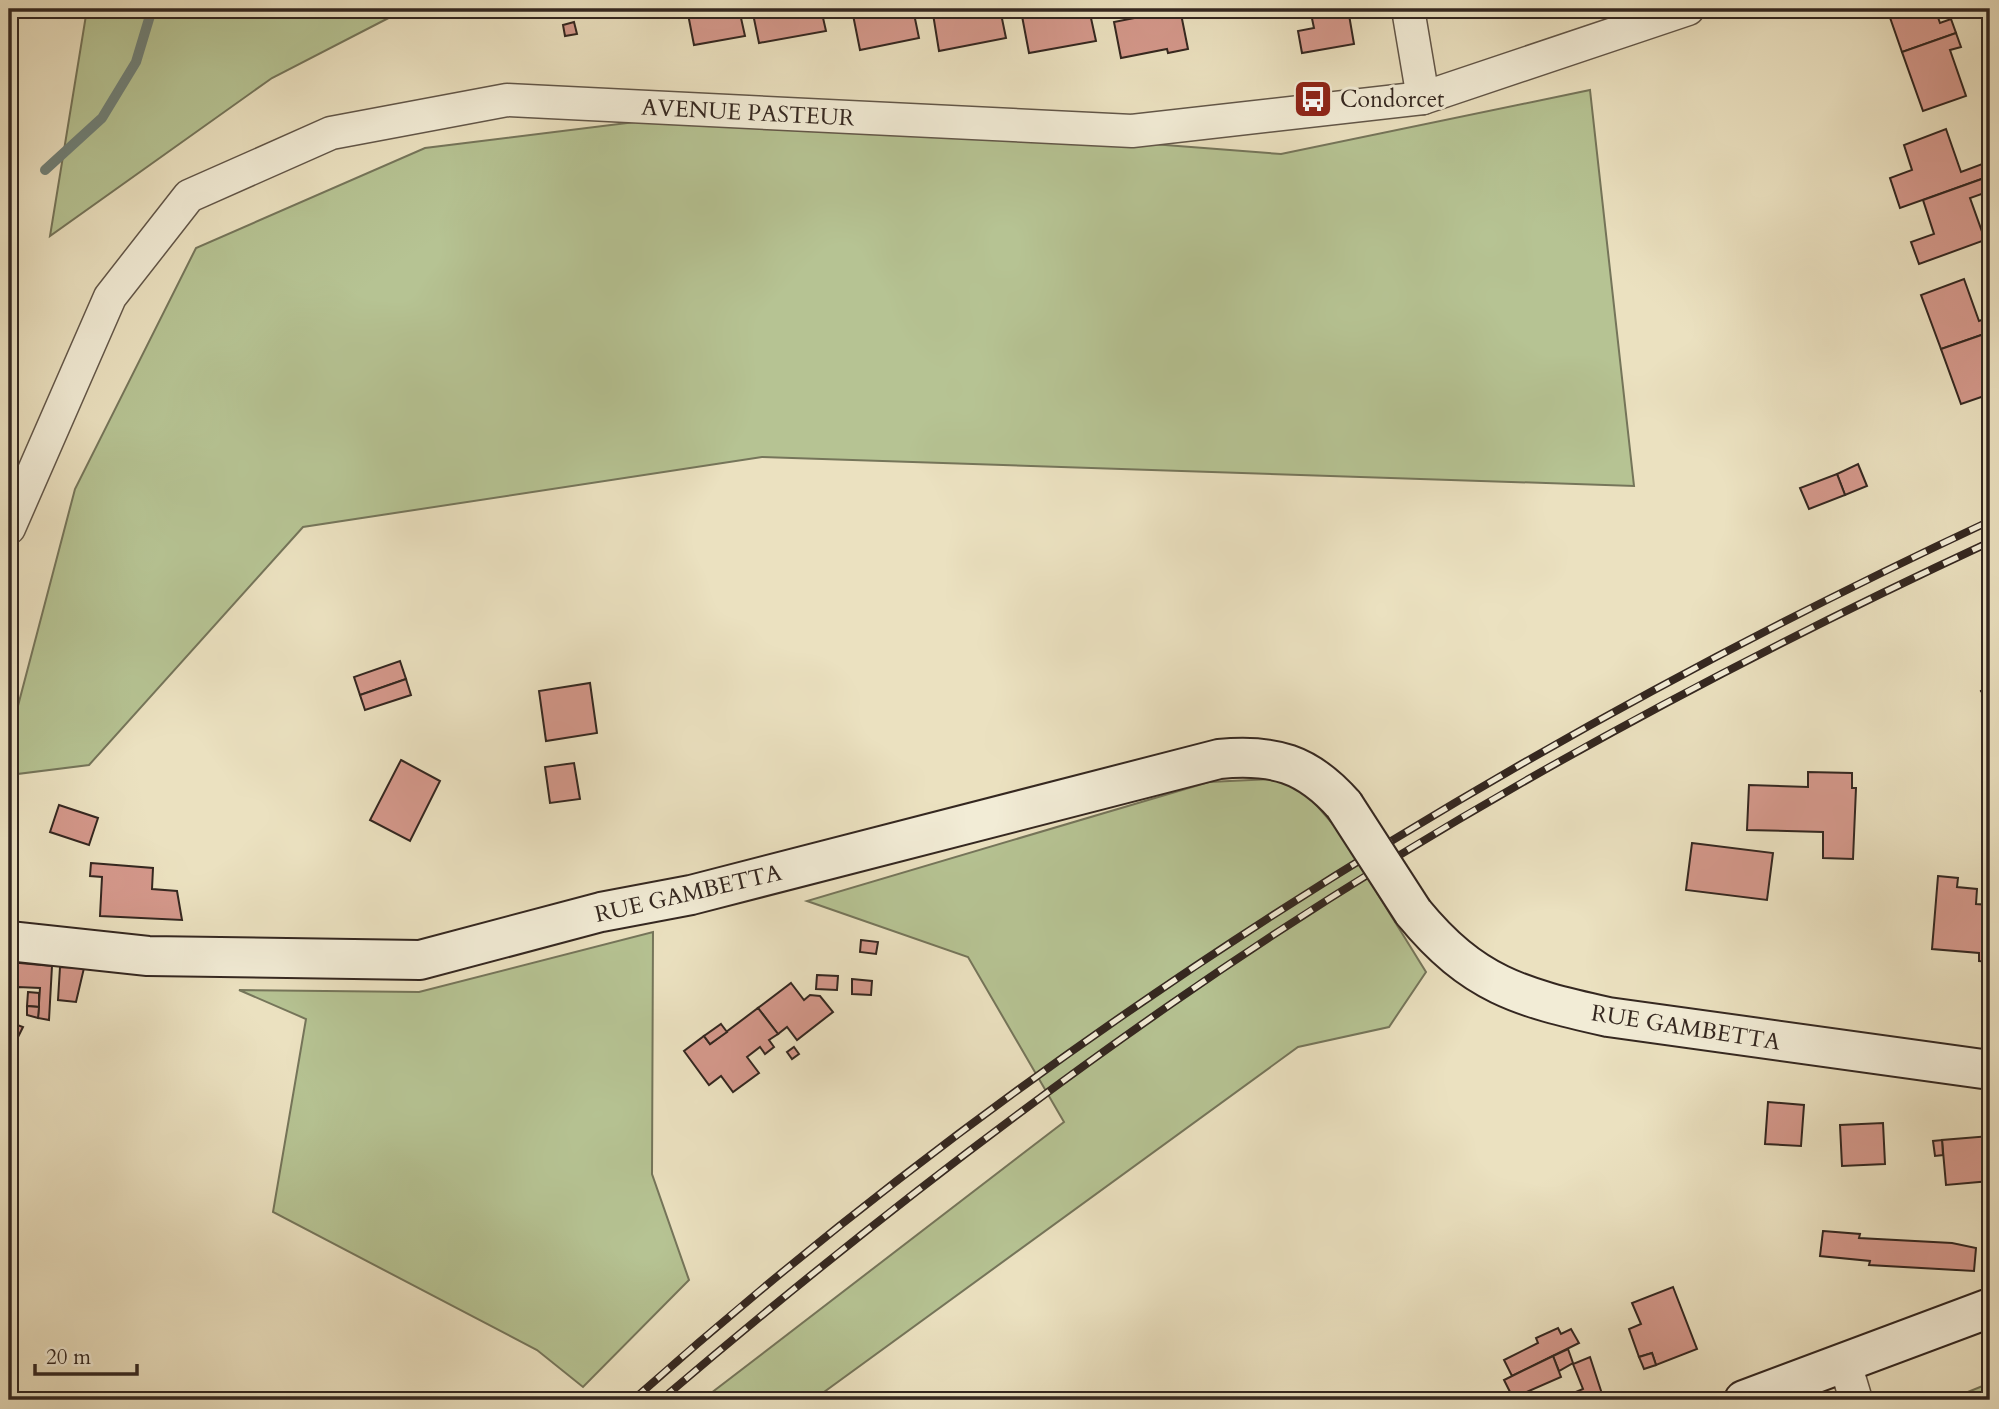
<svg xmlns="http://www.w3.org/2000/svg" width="1999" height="1409" font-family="Cardo,serif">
  <rect width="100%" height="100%" fill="#ebe1c0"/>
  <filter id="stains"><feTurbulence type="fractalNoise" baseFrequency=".00286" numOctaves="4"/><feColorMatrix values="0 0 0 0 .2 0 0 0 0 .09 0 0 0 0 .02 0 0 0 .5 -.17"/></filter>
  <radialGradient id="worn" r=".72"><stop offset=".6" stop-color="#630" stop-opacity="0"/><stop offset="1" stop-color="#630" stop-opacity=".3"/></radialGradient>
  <!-- green -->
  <g fill="#b6c393" stroke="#75755a" stroke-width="2">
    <polygon points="87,9 406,9 272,78 50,236"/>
    <polygon points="1590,90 1634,486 762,457 303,527 89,765 9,775 9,740 75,489 196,248 425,148 724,111 1281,154"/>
    <polygon points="1293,778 1338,830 1426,972 1389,1027 1298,1047 813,1400 702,1400 1064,1122 968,957 807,901 1209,782"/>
    <polygon points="653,932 652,1174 689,1280 583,1387 537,1350 273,1212 306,1019 239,990 419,992"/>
    <polygon points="1990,1383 1990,1400 1948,1400"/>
  </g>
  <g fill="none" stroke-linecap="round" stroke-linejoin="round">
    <!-- stream -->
    <polyline stroke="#708179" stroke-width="10" points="45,170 102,118 136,62 152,9"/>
  </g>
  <!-- building -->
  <g fill="#d4988b" stroke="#342720" stroke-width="2">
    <polygon points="687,9 739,9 745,36 694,45"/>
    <polygon points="752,9 821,9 826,31 759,43"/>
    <polygon points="913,9 919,38 860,50 852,10"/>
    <polygon points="959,9 1000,9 1006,38 939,51 933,14"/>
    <polygon points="1063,9 1089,9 1096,41 1029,53 1022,16"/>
    <polygon points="1180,9 1188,49 1168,53 1167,49 1121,58 1114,22"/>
    <polygon points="1310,9 1348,9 1354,44 1302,53 1298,31 1314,28"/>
    <polygon points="1887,9 1935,9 1940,23 1951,19 1956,33 1902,52"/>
    <polygon points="574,22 577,34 565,36 563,25"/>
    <polygon points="1956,33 1961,47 1950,50 1966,96 1923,111 1902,52"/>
    <polygon points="1946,129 1961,172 1985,163 1990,176 1900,208 1890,178 1912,170 1904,145"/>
    <polygon points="1990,176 1990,191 1970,198 1985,240 1919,264 1911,242 1934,234 1923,200"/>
    <polygon points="1964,279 1979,321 1990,317 1990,332 1941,349 1921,295"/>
    <polygon points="1990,332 1990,394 1961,404 1941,349"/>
    <polygon points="1858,464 1867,486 1845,495 1837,474"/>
    <polygon points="1837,474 1845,495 1809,509 1800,488"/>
    <polygon points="400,661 406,679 360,695 354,677"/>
    <polygon points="406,679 411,695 365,710 360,695"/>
    <polygon points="590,683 597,733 546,741 539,691"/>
    <polygon points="1990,684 1990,705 1981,691"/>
    <polygon points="401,760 440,781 410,841 370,820"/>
    <polygon points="574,763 580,799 550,803 545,767"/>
    <polygon points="1808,772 1852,773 1852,788 1856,788 1853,859 1823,858 1823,832 1747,830 1749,785 1808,787"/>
    <polygon points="59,805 98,818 89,845 50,832"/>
    <polygon points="1692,843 1773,853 1767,900 1686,890"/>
    <polygon points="91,863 153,868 152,889 177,891 182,920 100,916 102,877 90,876"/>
    <polygon points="1938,876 1958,878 1957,887 1977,889 1976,904 1990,905 1990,962 1979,961 1979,953 1932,949"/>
    <polygon points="861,940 878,942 876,954 860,952"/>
    <polygon points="9,962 52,966 49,1020 38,1018 40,988 18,987 17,1016 9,1016"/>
    <polygon points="60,967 84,968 76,1002 58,1000"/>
    <polygon points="817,975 838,976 837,990 816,989"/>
    <polygon points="852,979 872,981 871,995 852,994"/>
    <polygon points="791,983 804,1000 810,995 820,996 833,1012 797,1040 787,1027 778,1034 758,1008"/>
    <polygon points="28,992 39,993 39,1007 27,1006"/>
    <polygon points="27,1006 39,1007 38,1018 27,1015"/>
    <polygon points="758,1008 778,1034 769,1040 774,1047 765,1054 760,1047 747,1057 759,1073 733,1092 721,1076 709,1085 684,1051 704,1036 710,1044"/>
    <polygon points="9,1022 23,1027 18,1037 9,1032"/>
    <polygon points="721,1024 727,1032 710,1044 704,1036"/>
    <polygon points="794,1047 799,1054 792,1059 787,1052"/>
    <polygon points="1768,1102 1804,1105 1801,1146 1765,1144"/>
    <polygon points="1883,1123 1885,1164 1842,1166 1840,1125"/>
    <polygon points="1990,1136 1990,1181 1946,1185 1942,1140"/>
    <polygon points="1942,1140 1943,1155 1935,1156 1933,1141"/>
    <polygon points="1823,1231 1860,1234 1859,1238 1952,1243 1976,1248 1974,1271 1869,1265 1870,1261 1820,1256"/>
    <polygon points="1673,1287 1697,1349 1656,1365 1652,1353 1639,1357 1629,1329 1641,1324 1632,1303"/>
    <polygon points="1558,1328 1561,1334 1571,1329 1579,1343 1512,1376 1504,1360 1538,1343 1536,1338"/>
    <polygon points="1568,1349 1573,1363 1559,1371 1553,1356"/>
    <polygon points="1652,1353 1656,1365 1644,1369 1639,1357"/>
    <polygon points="1553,1356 1561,1377 1513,1398 1504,1380"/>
    <polygon points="1590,1357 1604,1400 1574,1400 1571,1394 1583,1389 1573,1364"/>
  </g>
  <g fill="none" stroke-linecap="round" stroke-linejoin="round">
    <!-- street casing -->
    <g stroke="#625648" stroke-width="35">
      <g id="street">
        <polyline points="1408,9 1423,98"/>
        <polyline points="9,528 110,297 189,196 331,133 507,100 1132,131 1423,98 1688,9"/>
        <polyline points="1844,1360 1856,1400"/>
      </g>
    </g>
    <!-- secondary casing -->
    <g stroke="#342720" stroke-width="42">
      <g id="secondary">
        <path d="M1413 912C1473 985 1519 997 1608 1017L1990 1070"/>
        <path d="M9 941 148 956 420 960 601 912 691 895 1219 759C1274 754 1307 763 1344 805"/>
        <polyline points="1744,1400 1990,1308"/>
      </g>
    </g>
    <!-- street -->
    <use href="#street" stroke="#f2ecd6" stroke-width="32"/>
    <!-- secondary -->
    <use href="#secondary" stroke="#f2ecd6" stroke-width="38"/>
    <!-- rail casing -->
    <g stroke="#342720" stroke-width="8">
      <g id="rail">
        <path d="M633 1400C1038 1039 1500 750 1990 521"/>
        <path d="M661 1400C825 1260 994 1127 1171 1004 1429 824 1706 674 1990 542"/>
      </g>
    </g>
    <!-- rail -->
    <use href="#rail" stroke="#f2ecd6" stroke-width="5" stroke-dasharray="16" stroke-linecap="butt"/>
    <!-- secondary-bridge casing -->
    <g stroke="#342720" stroke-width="42" stroke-linecap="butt">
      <polyline id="secondary-bridge" points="1344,805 1413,912"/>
    </g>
    <!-- secondary-bridge -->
    <use href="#secondary-bridge" stroke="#f2ecd6" stroke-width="38"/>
  </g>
  <!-- icons -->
  <defs>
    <g id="bus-square" transform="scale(2.0125)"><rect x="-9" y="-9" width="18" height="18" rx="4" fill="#8f2418" stroke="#f2ecd6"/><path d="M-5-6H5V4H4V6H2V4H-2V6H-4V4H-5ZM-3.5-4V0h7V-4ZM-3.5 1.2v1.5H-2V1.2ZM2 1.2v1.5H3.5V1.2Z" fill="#fff"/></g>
  </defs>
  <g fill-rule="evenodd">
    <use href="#bus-square" x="1313" y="99"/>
  </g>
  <g text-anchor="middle" stroke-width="6" stroke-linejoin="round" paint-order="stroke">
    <!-- poi labels -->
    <g font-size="23" fill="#342720" stroke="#f2ecd6" text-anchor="start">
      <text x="1340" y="107">Condorcet</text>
    </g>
    <!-- street labels -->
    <g font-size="23" fill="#342720" stroke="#f2ecd6">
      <text transform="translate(748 112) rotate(3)" y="8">AVENUE PASTEUR</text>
      <text transform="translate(688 893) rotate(-13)" y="8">RUE GAMBETTA</text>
      <text transform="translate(1686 1027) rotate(9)" y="8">RUE GAMBETTA</text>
    </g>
  </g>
  <!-- margin -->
  <rect width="1999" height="1409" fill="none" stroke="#ebe1c0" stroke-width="35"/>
  <rect x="10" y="10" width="1978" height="1388" fill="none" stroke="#342720" stroke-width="3.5"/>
  <rect x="18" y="18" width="1964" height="1374" fill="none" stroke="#342720" stroke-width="2"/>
  <!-- scale -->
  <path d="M35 1364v10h102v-10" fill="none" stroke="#342720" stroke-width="3.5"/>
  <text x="46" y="1364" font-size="21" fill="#342720" stroke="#f2ecd6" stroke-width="5" paint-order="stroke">20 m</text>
  <rect width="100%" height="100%" filter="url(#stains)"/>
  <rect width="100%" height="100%" fill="url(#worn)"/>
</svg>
